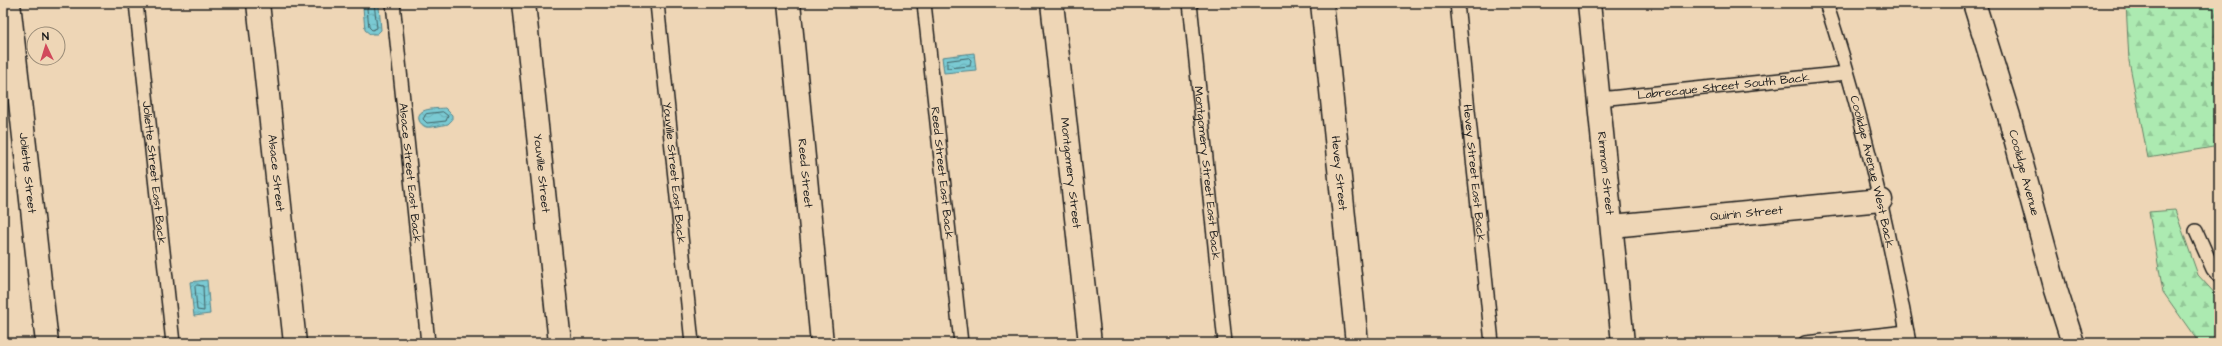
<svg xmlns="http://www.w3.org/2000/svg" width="2222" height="346" font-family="'Architects Daughter',sans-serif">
  <defs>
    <pattern id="forest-firs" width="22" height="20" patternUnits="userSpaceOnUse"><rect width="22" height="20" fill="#aceab1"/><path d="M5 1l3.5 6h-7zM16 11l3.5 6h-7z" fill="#93c898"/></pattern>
    <pattern id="water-waves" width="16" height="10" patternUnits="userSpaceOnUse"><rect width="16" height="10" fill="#7acad3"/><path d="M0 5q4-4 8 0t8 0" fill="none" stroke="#69adb5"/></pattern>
  </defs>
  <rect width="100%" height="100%" fill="#eed6b6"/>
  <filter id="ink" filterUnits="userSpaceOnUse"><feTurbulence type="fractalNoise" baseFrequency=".025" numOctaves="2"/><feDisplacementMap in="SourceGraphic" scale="8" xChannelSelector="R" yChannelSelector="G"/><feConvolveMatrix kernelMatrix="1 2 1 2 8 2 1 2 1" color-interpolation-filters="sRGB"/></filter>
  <g filter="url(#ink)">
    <!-- forest -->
    <g fill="url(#forest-firs)" stroke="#648366">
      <polygon points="2126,3 2219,3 2219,146 2148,158 2129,61"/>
      <polygon points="2175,210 2198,275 2219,298 2219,343 2199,343 2163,292 2149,212"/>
    </g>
    <!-- water -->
    <g fill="url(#water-waves)" stroke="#54848a">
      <polygon points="366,3 376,3 379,6 381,30 377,34 370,34 365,30 363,7"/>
      <polygon points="974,53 976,70 944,73 942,57"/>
      <path d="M445 108 452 115V120L448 124C442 125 432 128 426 127 423 126 420 123 419 120 416 107 437 109 445 108Z"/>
      <polygon points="207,280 210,314 194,316 190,282"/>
    </g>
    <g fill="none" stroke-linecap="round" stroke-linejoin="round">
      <!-- shore -->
      <g stroke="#426265" stroke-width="1">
        <polyline points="369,3 367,9 369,27 372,30 377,28 374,3"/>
        <polygon points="969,58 971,60 970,66 947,68 947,61"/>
        <polygon points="443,112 448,116 446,121 427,123 423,119 426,114"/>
        <polygon points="197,285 203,286 204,311 197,310 195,287"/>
      </g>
      <!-- service casing -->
      <g stroke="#1c1c1c" stroke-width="16">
        <g id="service">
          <path id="s1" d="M136 3 173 343"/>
          <path id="s2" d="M393 3 428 343"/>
          <path id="s3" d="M657 3 692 343"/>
          <path id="s4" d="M924 3 961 343"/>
          <path id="s5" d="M1190 3 1225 343"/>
          <path id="s6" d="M1457 3 1492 343"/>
          <path id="s7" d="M1826 3C1863 114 1888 228 1909 343"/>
          <path id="s8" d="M1600 99 1847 73"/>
          <polyline points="2196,231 2213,269 2219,276"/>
          <polyline points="1805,343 1907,332"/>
        </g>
      </g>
      <!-- minor casing -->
      <g stroke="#1c1c1c" stroke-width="25">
        <g id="minor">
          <path id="s9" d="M9 3 47 343"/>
          <path id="s10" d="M258 3 295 343"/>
          <path id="s11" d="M524 3 560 343"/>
          <path id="s12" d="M789 3 822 343"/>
          <path id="s13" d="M1052 3 1090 343"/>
          <path id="s14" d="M1322 3 1357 343"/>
          <path id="s15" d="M1589 3 1623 343"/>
          <path id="s16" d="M1612 226 1881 200"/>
        </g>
      </g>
      <!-- tertiary casing -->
      <g stroke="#1c1c1c" stroke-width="25">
        <g id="tertiary">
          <path id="s17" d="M1974 3 2009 116 2056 290 2073 343"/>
        </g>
      </g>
      <!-- service -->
      <use href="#service" stroke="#eed6b6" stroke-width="13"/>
      <!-- minor -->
      <use href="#minor" stroke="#eed6b6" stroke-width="22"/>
      <!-- tertiary -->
      <use href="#tertiary" stroke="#eed6b6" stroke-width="22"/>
    </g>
  </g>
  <g text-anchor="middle" stroke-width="3" stroke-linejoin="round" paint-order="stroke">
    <!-- street labels -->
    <g font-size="12" fill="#1c1c1c" stroke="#eed6b6">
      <text dy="4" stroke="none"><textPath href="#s8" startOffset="124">Labrecque Street South Back</textPath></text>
      <text dy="4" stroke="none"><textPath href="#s7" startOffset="175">Coolidge Avenue West Back</textPath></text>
      <text dy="4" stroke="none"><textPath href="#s9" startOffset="171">Joliette Street</textPath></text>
      <text dy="4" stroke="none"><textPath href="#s1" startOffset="171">Joliette Street East Back</textPath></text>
      <text dy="4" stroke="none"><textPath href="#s10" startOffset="171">Alsace Street</textPath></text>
      <text dy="4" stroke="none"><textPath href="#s2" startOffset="171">Alsace Street East Back</textPath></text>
      <text dy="4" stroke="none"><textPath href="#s11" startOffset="171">Youville Street</textPath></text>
      <text dy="4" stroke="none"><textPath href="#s3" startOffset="171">Youville Street East Back</textPath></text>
      <text dy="4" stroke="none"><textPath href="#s12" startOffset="171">Reed Street</textPath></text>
      <text dy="4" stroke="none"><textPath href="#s4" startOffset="171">Reed Street East Back</textPath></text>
      <text dy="4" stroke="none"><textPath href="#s13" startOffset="171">Montgomery Street</textPath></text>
      <text dy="4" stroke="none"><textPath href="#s5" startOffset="171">Montgomery Street East Back</textPath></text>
      <text dy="4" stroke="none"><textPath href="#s14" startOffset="171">Hevey Street</textPath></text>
      <text dy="4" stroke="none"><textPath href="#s6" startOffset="171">Hevey Street East Back</textPath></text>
      <text dy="4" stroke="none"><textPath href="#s15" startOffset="171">Rimmon Street</textPath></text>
      <text dy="4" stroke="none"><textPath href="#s17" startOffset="177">Coolidge Avenue</textPath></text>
      <text dy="4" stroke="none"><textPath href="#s16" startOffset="135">Quirin Street</textPath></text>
    </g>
  </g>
  <!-- margin -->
  <rect width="2222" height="346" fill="none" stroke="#eed6b6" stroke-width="16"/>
  <rect x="8" y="8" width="2206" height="330" fill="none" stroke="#1c1c1c" stroke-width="1.5" filter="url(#ink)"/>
  <!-- north arrow -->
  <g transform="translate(46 46) rotate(356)"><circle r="19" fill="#eed6b6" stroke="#9a8c78"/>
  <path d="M0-3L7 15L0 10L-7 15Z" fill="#d1495b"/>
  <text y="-6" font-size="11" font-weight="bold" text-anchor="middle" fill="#1c1c1c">N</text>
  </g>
</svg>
